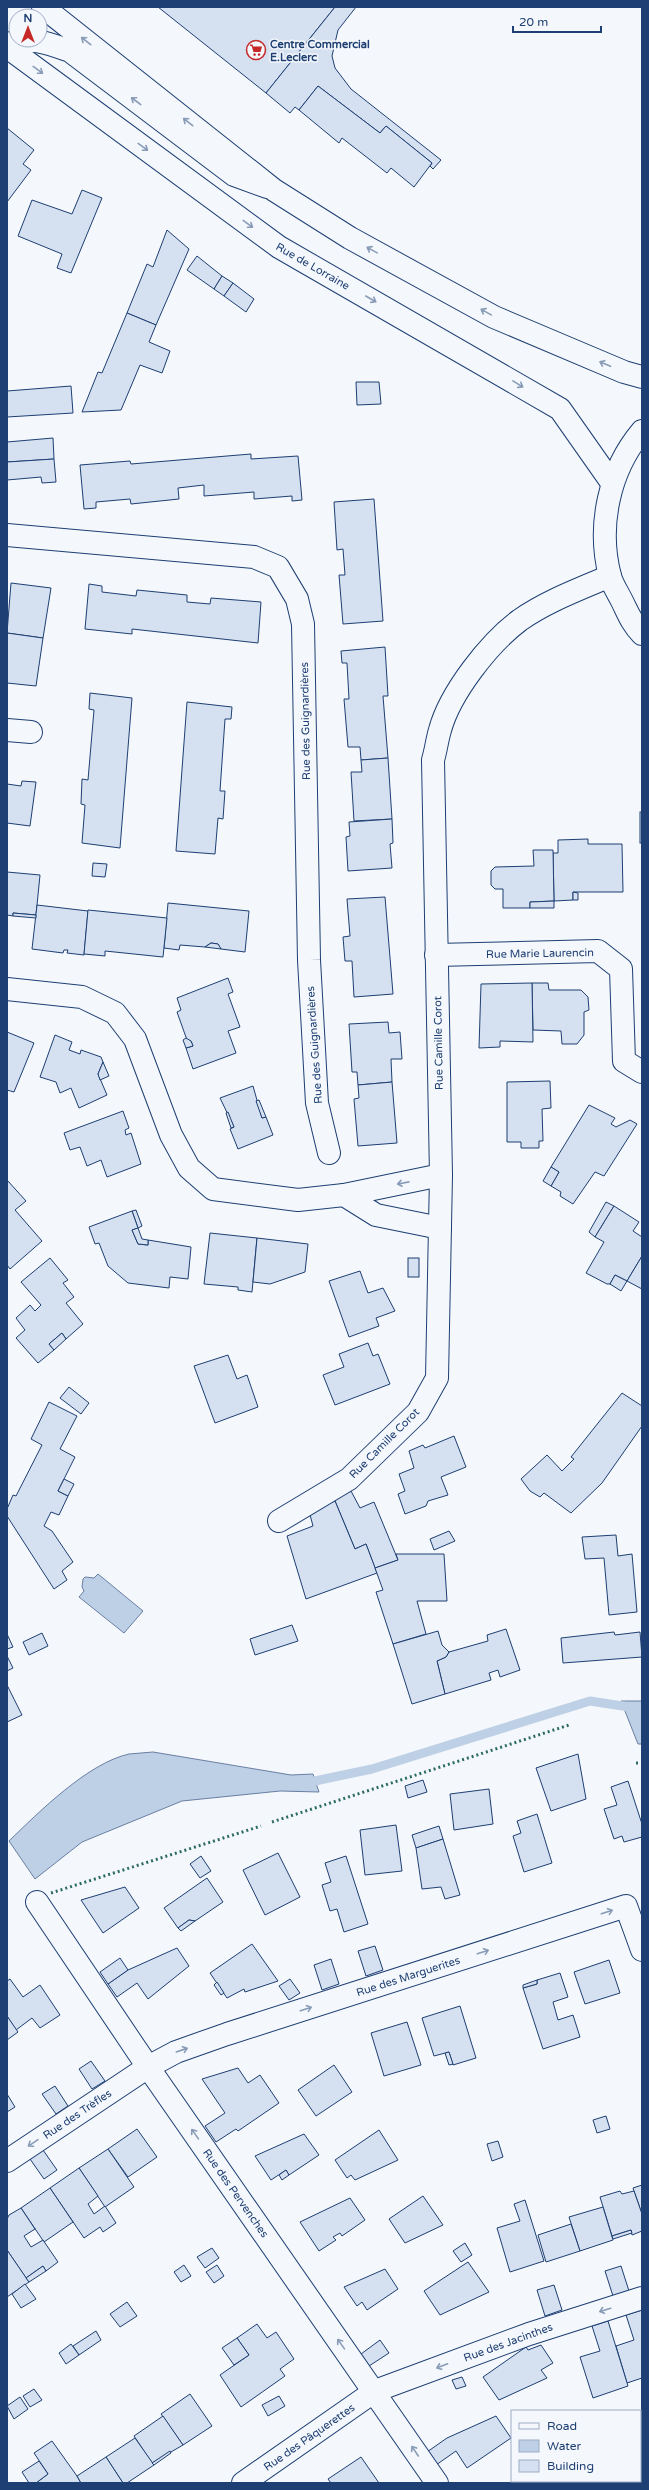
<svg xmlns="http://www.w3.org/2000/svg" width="649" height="2490" font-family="'Varela Round',sans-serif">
  <rect width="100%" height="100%" fill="#f4f7fb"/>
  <!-- water -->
  <g fill="#bed0e5" stroke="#687fa3">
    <polygon points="98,1574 143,1611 124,1633 79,1597 84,1591 82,1587 83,1579 85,1577 94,1578"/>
    <polygon points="621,1701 642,1701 642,1744 638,1744"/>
    <path d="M153 1752 291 1775 313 1774 319 1792 280 1791 182 1801 82 1842 35 1879 9 1841C39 1812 88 1763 129 1754 137 1753 145 1753 153 1752Z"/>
  </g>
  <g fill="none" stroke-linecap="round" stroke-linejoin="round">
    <!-- stream -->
    <polyline stroke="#bed0e5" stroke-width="9" points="304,1781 315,1781 372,1769 590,1701 642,1709"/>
  </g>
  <!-- building -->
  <g fill="#d5e0f0" stroke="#1d3f73">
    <polygon points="158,7 335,7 266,93"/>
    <polygon points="335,7 356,7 338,30 332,56 335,68 351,89 441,160 433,169 430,166 432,163 386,126 380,133 318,86 299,110 295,107 290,113 266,93"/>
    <polygon points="318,86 380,133 386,126 432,163 414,187 391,168 387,173 342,138 339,143 299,110"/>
    <polygon points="7,128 34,150 23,164 31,170 7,202"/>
    <polygon points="82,190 102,198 71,273 57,268 62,254 18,236 32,200 72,214"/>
    <polygon points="167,230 189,249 156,325 127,313 147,264 153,267"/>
    <polygon points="197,256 222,276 214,289 187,270"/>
    <polygon points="222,276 233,283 224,296 214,289"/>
    <polygon points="233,283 254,299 246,312 224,296"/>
    <polygon points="127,313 156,325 149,342 170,351 162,373 140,365 121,410 82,412 98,372 102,373"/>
    <polygon points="356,382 379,382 381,404 357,405"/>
    <polygon points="71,386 73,413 7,417 7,391"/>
    <polygon points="53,438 54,459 7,462 7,442"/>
    <polygon points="251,454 251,459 298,456 302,500 292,501 292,496 254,499 254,492 204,496 204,485 178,488 179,499 131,504 130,499 96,502 96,508 84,509 80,465 130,461 131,464"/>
    <polygon points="54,459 56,482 42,483 41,477 7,480 7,462"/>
    <polygon points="374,499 383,621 343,624 339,575 345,575 343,549 337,550 334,502"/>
    <polygon points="11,583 51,588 43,638 7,633"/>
    <polygon points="89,584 102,586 102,592 136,596 137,590 187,595 187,602 210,604 211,598 261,602 258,643 132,629 132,634 85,629"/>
    <polygon points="7,633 43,638 36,686 7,683"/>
    <polygon points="385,647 388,696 383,696 388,758 361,760 360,747 348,747 344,699 349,699 347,663 342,663 341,651"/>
    <polygon points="90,693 132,698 120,848 82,843 85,805 81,804 82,779 88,780 94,710 89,709"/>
    <polygon points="187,702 232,707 231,719 225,719 220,791 225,791 223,819 218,818 215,854 176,851"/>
    <polygon points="388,758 392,819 354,821 351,772 362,772 361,760"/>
    <polygon points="22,781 36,782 30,826 7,823 7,827 7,784 21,786"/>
    <rect x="640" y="812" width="2" height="31"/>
    <polygon points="392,819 393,843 390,844 392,868 348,871 346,837 350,836 349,822"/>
    <polygon points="588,839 588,844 622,844 623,892 573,892 573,900 554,901 553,853 558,853 558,840"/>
    <polygon points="533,850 553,850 554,901 530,902 530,908 503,908 503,889 495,889 491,885 491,871 495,867 534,866"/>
    <polygon points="93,863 107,864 105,877 92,876"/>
    <polygon points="7,872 40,875 36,915 13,913 13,916 7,915"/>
    <polygon points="573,892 578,893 578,900 573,900"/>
    <polygon points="385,897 393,994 354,997 352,961 345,961 343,937 350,936 347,899"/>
    <polygon points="554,901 554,908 530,908 530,902"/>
    <polygon points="168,903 249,911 245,952 221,949 218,944 211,943 205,947 180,945 179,950 164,948"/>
    <polygon points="37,905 88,911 84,955 67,953 68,950 64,950 63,953 32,949"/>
    <polygon points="88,910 167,918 163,957 105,951 105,956 84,954"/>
    <polygon points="13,913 36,915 36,918 13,916"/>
    <polygon points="211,943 218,944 221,949 205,947"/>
    <polygon points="228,978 233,992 228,994 240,1027 228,1031 236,1053 193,1069 186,1048 193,1046 191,1041 187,1040 177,1012 181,1010 177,998"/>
    <polygon points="532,983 548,983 549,990 581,990 588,997 589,1010 584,1012 584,1035 577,1044 562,1044 561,1031 533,1030"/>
    <polygon points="532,983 533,1042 500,1041 500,1047 479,1048 481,984"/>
    <polygon points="388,1022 389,1033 400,1032 402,1059 391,1059 392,1082 358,1085 357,1072 352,1072 349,1024"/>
    <polygon points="7,1032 34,1043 14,1092 7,1090"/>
    <polygon points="55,1035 72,1042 69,1050 80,1054 81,1050 101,1057 103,1062 98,1074 107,1095 79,1108 71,1088 60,1093 56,1082 40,1077"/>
    <polygon points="186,1038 191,1041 193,1046 186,1048 183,1040"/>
    <polygon points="103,1062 109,1076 100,1080 98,1074"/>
    <polygon points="550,1081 551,1108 542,1109 543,1141 539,1141 539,1148 521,1148 521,1142 507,1142 507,1082"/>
    <polygon points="392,1082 397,1143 358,1146 354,1099 359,1098 358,1085"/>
    <polygon points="253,1086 262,1118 266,1117 273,1135 238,1149 230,1129 234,1127 220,1098"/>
    <polygon points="259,1100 266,1117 262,1118 256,1101"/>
    <polygon points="589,1105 615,1118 611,1124 616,1127 630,1120 637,1124 604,1176 595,1172 573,1204 560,1196 561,1192 551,1186 559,1172 551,1167"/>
    <polygon points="123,1111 129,1128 125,1130 126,1135 131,1133 141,1164 107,1177 101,1160 87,1166 80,1147 70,1150 64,1133"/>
    <polygon points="228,1112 234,1127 231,1128 226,1113"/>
    <polygon points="551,1167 559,1172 551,1186 543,1181"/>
    <polygon points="7,1180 26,1201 15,1210 42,1241 10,1269 7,1265"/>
    <polygon points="606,1202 614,1206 595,1237 589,1232"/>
    <polygon points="614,1206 639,1222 633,1231 642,1237 642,1256 627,1281 615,1275 610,1284 607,1284 586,1273 604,1242 595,1237"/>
    <polygon points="136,1210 142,1226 138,1228 132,1211"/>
    <polygon points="132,1211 138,1228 132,1230 138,1244 148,1245 148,1240 191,1247 188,1279 170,1277 169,1288 128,1283 108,1266 99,1243 95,1244 89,1227"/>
    <polygon points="138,1228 142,1239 148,1240 148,1245 138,1244 132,1230"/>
    <polygon points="210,1233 257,1238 252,1292 238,1290 238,1287 204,1284"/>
    <polygon points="257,1238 308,1244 305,1272 270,1284 253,1282"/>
    <polygon points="642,1256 642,1289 627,1281"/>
    <polygon points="50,1258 68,1280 63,1283 74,1297 66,1303 83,1324 66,1339 62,1333 49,1344 54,1350 38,1363 16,1338 25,1330 16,1318 30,1305 35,1311 41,1305 21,1282"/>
    <rect x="408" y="1258" width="11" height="19"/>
    <polygon points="360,1271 368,1293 383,1288 395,1311 376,1318 379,1326 349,1337 329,1281"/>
    <polygon points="615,1275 627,1281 621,1291 610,1284"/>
    <polygon points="62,1333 66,1339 54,1350 49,1344"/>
    <polygon points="368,1343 373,1356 378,1354 390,1384 335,1405 323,1375 344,1367 339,1354"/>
    <polygon points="228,1355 237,1379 247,1375 258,1407 215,1423 194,1366"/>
    <polygon points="69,1387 89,1403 81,1414 60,1398"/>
    <polygon points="622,1393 642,1406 642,1426 602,1483 571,1513 544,1493 540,1497 530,1491 521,1479 547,1455 562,1471 574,1459 571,1457"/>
    <polygon points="49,1402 77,1416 60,1449 75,1457 58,1491 68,1496 59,1515 51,1512 44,1526 52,1531 73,1562 62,1571 67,1580 54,1589 7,1516 7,1509 13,1495 16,1496 42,1445 31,1439"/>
    <polygon points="454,1436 466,1467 441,1477 448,1495 428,1501 426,1506 405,1514 398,1494 405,1491 399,1474 414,1468 409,1451 423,1445 425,1448"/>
    <polygon points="64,1479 74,1484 68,1496 58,1491"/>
    <polygon points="351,1491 360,1508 374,1502 398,1560 375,1568 366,1544 355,1549 335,1501 335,1498"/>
    <polygon points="335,1501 355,1549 366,1544 377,1573 306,1599 287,1536 313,1526 309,1511"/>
    <polygon points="449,1531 455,1541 434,1550 430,1539"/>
    <polygon points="616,1535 618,1556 632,1554 637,1612 609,1615 604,1558 585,1559 582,1537"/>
    <polygon points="396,1554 444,1554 447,1601 417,1601 426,1634 393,1644 376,1592 383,1590 375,1568 398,1560"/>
    <polygon points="292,1625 298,1641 255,1655 250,1639"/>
    <polygon points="506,1629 520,1670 500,1677 498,1670 489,1673 491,1680 445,1694 437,1661 446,1657 449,1652 488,1641 487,1635"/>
    <polygon points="438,1631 442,1645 449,1652 446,1657 437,1661 445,1694 412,1704 393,1644"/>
    <polygon points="614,1632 615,1635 640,1632 642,1657 563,1663 561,1638"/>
    <polygon points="42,1633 48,1646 29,1655 23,1642"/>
    <polygon points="7,1634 13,1647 7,1649"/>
    <polygon points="7,1656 13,1668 7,1671"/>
    <polygon points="7,1685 22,1715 7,1722"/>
    <polygon points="578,1754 586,1799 551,1811 536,1768"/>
    <polygon points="423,1780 427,1792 408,1798 405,1786"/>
    <polygon points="628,1781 642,1824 642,1837 624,1842 622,1836 614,1839 604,1809 617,1805 611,1787"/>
    <polygon points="489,1789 493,1824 454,1830 450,1794"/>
    <polygon points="537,1814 552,1863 524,1872 513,1836 521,1833 517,1821"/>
    <polygon points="396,1825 402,1871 365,1875 360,1830"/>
    <polygon points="439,1826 443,1839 416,1848 412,1835"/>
    <polygon points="443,1839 460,1895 445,1899 441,1887 422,1889 416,1848"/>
    <polygon points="278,1853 300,1897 265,1915 243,1870"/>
    <polygon points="201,1856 211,1871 200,1878 190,1864"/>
    <polygon points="346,1856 368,1924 344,1932 337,1909 330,1911 322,1885 331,1882 325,1863"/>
    <polygon points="207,1878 223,1902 195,1921 189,1920 178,1928 164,1908"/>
    <polygon points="125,1887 139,1908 103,1933 81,1900"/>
    <polygon points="189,1920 195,1921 181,1931 178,1928"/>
    <polygon points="252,1944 278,1981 245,1992 244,1989 227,1998 210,1973"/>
    <polygon points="375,1946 383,1970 366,1976 358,1951"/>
    <polygon points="177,1948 189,1966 148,1999 137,1983 117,1997 108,1984 128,1970"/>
    <polygon points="120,1958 128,1970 108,1984 100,1972"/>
    <polygon points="331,1959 339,1984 322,1990 314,1965"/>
    <polygon points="609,1960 620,1993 585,2004 574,1972"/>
    <polygon points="560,1973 568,1997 553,2002 558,2020 573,2015 580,2037 543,2049 523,1988 537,1984 537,1980"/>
    <polygon points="10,1979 23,1997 40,1985 60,2015 40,2028 32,2018 16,2030 7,2016 7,1981"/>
    <polygon points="290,1979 300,1993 289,2000 279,1986"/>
    <polygon points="537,1980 537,1984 523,1988 523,1985"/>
    <polygon points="217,1982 224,1993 221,1995 214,1985"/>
    <polygon points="460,2006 476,2058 453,2065 449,2052 434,2056 422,2018"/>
    <polygon points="7,2016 18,2032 7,2040"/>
    <polygon points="407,2022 421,2065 384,2076 371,2033"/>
    <polygon points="449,2052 453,2064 449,2065 445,2053"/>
    <polygon points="91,2061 105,2081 92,2089 79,2069"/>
    <polygon points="334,2065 352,2092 316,2116 298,2090"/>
    <polygon points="238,2068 248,2083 260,2075 279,2103 238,2131 236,2129 216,2142 205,2126 225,2113 202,2079"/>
    <polygon points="55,2086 68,2106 56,2114 42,2094"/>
    <polygon points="7,2094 15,2107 7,2112"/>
    <polygon points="606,2116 610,2129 597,2133 593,2120"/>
    <polygon points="137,2129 157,2157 128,2177 108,2149"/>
    <polygon points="379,2130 398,2160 355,2180 351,2175 347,2178 335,2160"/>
    <polygon points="304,2134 319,2155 289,2175 286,2170 271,2180 255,2156"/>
    <polygon points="498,2141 503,2157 492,2161 487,2144"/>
    <polygon points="108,2149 134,2187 105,2207 79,2168"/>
    <polygon points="43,2150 57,2170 44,2179 30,2159"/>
    <polygon points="79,2168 98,2196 88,2204 94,2214 105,2206 116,2223 103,2232 100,2227 84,2238 50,2188"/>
    <polygon points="286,2170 289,2175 282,2180 279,2175"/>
    <polygon points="642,2185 642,2214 633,2188"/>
    <polygon points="50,2188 73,2222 44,2242 21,2208"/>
    <polygon points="620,2191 622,2194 634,2191 642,2214 642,2231 632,2235 631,2230 612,2236 600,2197"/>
    <polygon points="423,2196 443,2225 405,2243 389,2219"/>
    <polygon points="350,2198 365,2220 342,2236 340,2233 333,2237 336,2240 319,2251 300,2222"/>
    <polygon points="525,2200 544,2261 510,2272 497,2228 520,2221 514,2204"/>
    <polygon points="603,2207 613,2240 580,2251 569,2217"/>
    <polygon points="21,2208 35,2229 24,2236 31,2247 43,2240 58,2262 46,2271 43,2266 26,2278 7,2250 7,2219 9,2215"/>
    <polygon points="571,2224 580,2251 546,2262 538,2235"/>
    <polygon points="631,2230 632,2233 613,2239 612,2236"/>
    <polygon points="465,2243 472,2255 461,2262 453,2251"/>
    <polygon points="212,2248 219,2258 205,2268 197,2257"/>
    <polygon points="7,2250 29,2282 7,2297"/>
    <polygon points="468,2262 489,2292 440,2315 424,2291"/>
    <polygon points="184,2265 191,2276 181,2282 174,2272"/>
    <polygon points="217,2265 224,2276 214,2283 206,2272"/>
    <polygon points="43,2266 46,2271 29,2282 26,2278"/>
    <polygon points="621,2266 629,2291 613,2296 605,2271"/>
    <polygon points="385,2269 398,2289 367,2310 362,2302 357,2306 344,2287"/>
    <polygon points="25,2284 36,2299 21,2308 12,2294"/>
    <polygon points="554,2285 562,2310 545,2316 537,2290"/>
    <polygon points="127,2302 137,2316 120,2327 110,2314"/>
    <polygon points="642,2310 642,2378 627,2383 616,2346 634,2340 626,2315"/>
    <polygon points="608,2321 628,2386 593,2398 580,2357 600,2351 592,2326"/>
    <polygon points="257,2324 267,2338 276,2332 294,2359 280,2369 285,2376 241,2407 220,2375 249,2355 237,2338"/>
    <polygon points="96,2331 101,2340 79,2355 73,2346"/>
    <polygon points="237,2338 249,2355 234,2365 222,2348"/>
    <polygon points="380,2340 389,2353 369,2366 361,2354"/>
    <polygon points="71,2344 79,2355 66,2364 59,2353"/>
    <polygon points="541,2345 553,2363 541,2370 547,2378 499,2400 483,2377 526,2347 528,2350"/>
    <polygon points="462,2377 466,2386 456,2389 452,2380"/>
    <polygon points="34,2389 42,2400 30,2407 23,2396"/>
    <polygon points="190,2394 212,2426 183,2445 161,2414"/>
    <polygon points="279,2396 285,2406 268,2416 262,2405"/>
    <polygon points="20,2397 28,2409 14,2419 7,2406"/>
    <polygon points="163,2416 183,2445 152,2463 134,2436"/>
    <polygon points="496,2416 511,2438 467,2468 456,2451 436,2465 427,2452 447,2438"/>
    <polygon points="135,2438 154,2465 127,2483 123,2483 106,2457"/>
    <polygon points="52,2441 77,2476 81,2483 36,2483 48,2474 34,2453"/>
    <polygon points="170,2451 171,2453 154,2465 152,2463"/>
    <polygon points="106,2457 123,2483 81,2483 77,2476"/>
    <polygon points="361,2457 379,2483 331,2483 328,2479"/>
    <polygon points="39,2461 48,2474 36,2483 29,2483 22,2472"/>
  </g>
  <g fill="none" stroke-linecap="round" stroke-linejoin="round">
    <!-- street casing -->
    <g stroke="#1d3f73" stroke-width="24">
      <g id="street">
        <path d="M7 44C33 37 45 42 70 51L234 175 267 187"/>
        <polyline points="7,535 254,557 278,567 297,599 303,624 309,960 317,1103 329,1153"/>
        <polyline points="7,730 31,732"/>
        <polyline points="436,955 598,951 621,969 624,1061 642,1072"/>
        <polyline points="7,989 82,997 115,1013 135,1039 171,1135 189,1168 213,1189 298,1200 344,1195"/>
        <polyline points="440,1228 376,1215 344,1195 441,1175"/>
        <path d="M279 1521 349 1479 418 1412 437 1378 441 1175 433 760C436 750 437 740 440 730 450 693 489 643 520 620 547 601 580 589 610 576"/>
        <polyline points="37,1902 148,2067 437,2483"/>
        <polyline points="7,2161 148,2067 176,2052 227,2034 626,1906 642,1950"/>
        <polyline points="243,2483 375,2391 529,2334 642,2298"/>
      </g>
    </g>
    <!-- primary casing -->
    <g stroke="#1d3f73" stroke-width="24">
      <g id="primary">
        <polyline points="43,7 274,190 350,238 494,317 624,372 642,377"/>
        <polyline points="7,47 279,247 560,409 612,483"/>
        <path d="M642 431C609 470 597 526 610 576 612 584 618 593 622 601 628 613 632 624 642 634"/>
      </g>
    </g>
    <!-- street -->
    <use href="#street" stroke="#f4f7fb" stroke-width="22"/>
    <!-- primary -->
    <use href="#primary" stroke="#f4f7fb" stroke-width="22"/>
    <!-- hedge -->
    <g stroke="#2c6c60" stroke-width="3" stroke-dasharray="2 3" stroke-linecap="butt">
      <polyline points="636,1763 642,1763"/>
      <polyline points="272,1822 569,1725"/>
      <polyline points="51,1893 261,1826"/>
    </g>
  </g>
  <!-- one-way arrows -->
  <defs><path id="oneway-shaft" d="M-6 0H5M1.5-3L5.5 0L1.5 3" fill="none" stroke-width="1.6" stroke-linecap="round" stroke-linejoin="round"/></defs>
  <g stroke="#889bb7">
    <use href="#oneway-shaft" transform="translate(86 41) rotate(-142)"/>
    <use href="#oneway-shaft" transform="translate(38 70) rotate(36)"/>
    <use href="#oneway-shaft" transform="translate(136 101) rotate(-143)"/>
    <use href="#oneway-shaft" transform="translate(188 122) rotate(-142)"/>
    <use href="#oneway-shaft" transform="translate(143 147) rotate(36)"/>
    <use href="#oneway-shaft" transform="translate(248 224) rotate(36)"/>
    <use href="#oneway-shaft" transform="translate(372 250) rotate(-151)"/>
    <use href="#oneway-shaft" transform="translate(371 299) rotate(30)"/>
    <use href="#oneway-shaft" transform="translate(486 312) rotate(-151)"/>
    <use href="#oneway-shaft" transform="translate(605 364) rotate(-157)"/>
    <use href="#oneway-shaft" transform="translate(518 384) rotate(31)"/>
    <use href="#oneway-shaft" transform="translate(403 1183) rotate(169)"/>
    <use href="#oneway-shaft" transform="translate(607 1912) rotate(-18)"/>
    <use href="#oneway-shaft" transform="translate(483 1952) rotate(-18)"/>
    <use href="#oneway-shaft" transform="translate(306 2009) rotate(-18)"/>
    <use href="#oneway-shaft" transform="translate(182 2050) rotate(-19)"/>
    <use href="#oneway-shaft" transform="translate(195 2134) rotate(-125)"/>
    <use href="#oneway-shaft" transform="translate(33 2143) rotate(146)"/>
    <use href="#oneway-shaft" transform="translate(605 2310) rotate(163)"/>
    <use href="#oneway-shaft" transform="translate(341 2344) rotate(-125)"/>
    <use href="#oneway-shaft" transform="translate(442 2366) rotate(159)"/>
    <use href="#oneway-shaft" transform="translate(415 2451) rotate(-124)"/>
  </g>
  <!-- icons -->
  <defs>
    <g id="supermarket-ring" transform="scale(1)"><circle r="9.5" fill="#f4f7fb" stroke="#c62828" stroke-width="1.5"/><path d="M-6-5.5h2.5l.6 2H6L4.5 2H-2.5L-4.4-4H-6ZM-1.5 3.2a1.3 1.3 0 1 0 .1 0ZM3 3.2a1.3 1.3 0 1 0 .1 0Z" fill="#c62828"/></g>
  </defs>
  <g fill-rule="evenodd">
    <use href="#supermarket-ring" x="256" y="50"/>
  </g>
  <g text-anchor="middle" stroke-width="3" stroke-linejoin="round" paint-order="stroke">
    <!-- poi labels -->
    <g font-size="11" font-weight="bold" fill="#1d3f73" stroke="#f4f7fb" text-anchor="start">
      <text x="270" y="48">Centre Commercial<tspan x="270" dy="13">E.Leclerc</tspan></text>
    </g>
    <!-- street labels -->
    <g font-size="11" fill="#1d3f73" stroke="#f4f7fb">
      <text transform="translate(313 266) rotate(30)" y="4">Rue de Lorraine</text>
      <text transform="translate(305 721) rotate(-91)" y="4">Rue des Guignardières</text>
      <text transform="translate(540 953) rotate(-1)" y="4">Rue Marie Laurencin</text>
      <text transform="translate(438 1043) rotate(-91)" y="4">Rue Camille Corot</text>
      <text transform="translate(314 1045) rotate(-94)" y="4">Rue des Guignardières</text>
      <text transform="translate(384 1443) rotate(-45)" y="4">Rue Camille Corot</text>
      <text transform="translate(408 1976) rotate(-18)" y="4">Rue des Marguerites</text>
      <text transform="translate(77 2114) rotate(-34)" y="4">Rue des Trèfles</text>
      <text transform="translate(236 2193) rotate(55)" y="4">Rue des Pervenches</text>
      <text transform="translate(508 2342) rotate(-20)" y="4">Rue des Jacinthes</text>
      <text transform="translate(309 2437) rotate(-35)" y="4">Rue des Pâquerettes</text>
    </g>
  </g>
  <!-- border -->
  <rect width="649" height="2490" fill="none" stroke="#1d3f73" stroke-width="16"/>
  <!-- legend -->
  <rect x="511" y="2410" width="130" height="72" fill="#f4f7fb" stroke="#9eadc5"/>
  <rect x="519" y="2423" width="20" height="6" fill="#f4f7fb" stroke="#9eadc5"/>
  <text x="547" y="2430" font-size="12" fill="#1d3f73">Road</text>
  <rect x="519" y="2440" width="20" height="12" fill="#bed0e5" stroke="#9eadc5"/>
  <text x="547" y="2450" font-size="12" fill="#1d3f73">Water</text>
  <rect x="519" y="2460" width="20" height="12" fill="#d5e0f0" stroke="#9eadc5"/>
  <text x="547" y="2470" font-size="12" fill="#1d3f73">Building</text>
  <!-- north arrow -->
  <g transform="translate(28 28)"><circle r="19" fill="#f4f7fb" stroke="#9eadc5"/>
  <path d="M0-3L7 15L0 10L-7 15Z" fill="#c62828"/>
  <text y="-6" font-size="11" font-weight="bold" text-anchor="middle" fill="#1d3f73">N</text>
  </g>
  <!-- scale -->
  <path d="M513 26v6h88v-6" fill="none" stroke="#1d3f73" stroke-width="2"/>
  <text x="519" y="26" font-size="12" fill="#1d3f73" stroke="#f4f7fb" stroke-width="3" paint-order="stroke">20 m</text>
</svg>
